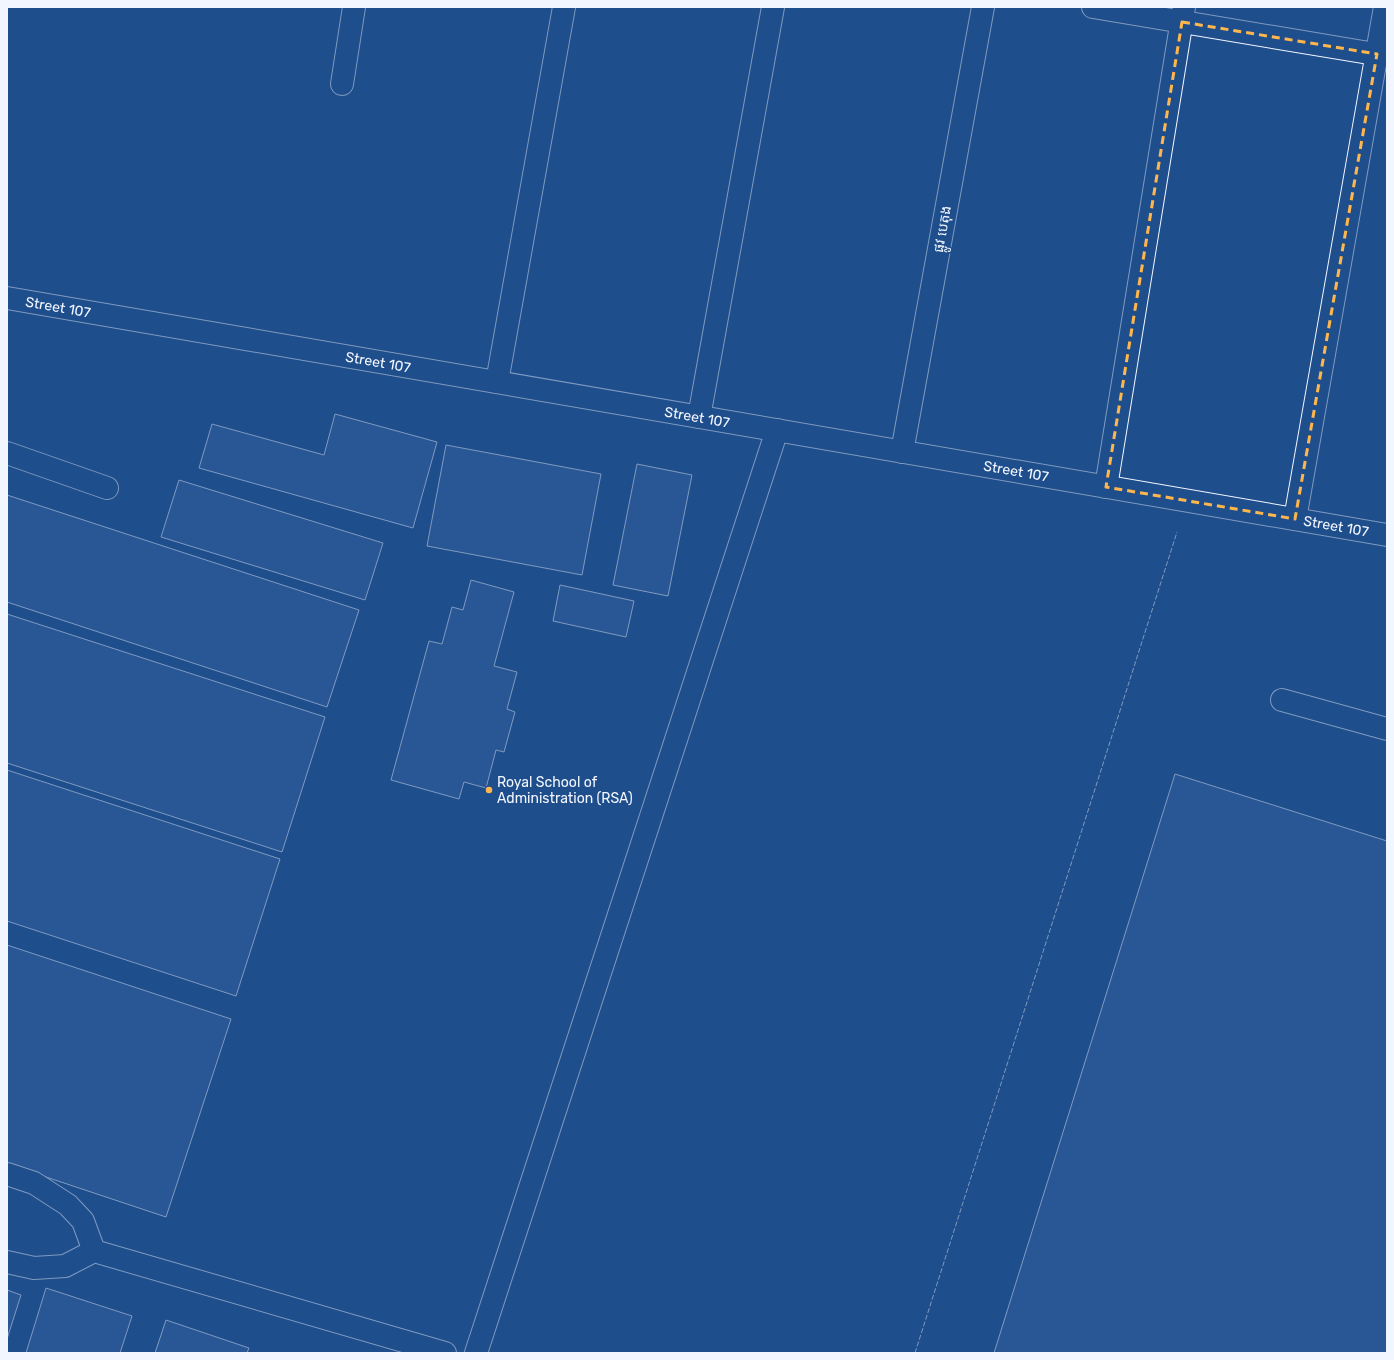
<svg xmlns="http://www.w3.org/2000/svg" width="1394" height="1360" font-family="Rubik,'Noto Sans Khmer',sans-serif">
  <rect width="100%" height="100%" fill="#1f4e8c"/>
  <!-- building -->
  <g fill="#3563a3" stroke="#f2f6ff">
    <polygon points="335,414 437,442 413,528 199,468 212,424 324,455"/>
    <polygon points="446,445 601,474 582,575 427,546"/>
    <polygon points="637,464 692,475 668,596 613,585"/>
    <polygon points="179,480 383,543 365,600 161,537"/>
    <polygon points="7,495 359,610 327,707 7,602"/>
    <polygon points="471,580 514,592 494,666 517,672 507,709 515,712 504,752 496,750 486,788 464,782 459,799 391,780 429,641 442,644 452,607 463,610"/>
    <polygon points="560,585 634,601 626,637 553,621"/>
    <polygon points="7,614 325,717 282,852 7,763"/>
    <polygon points="7,770 280,859 236,996 7,921"/>
    <polygon points="1175,774 1387,841 1387,1353 994,1353"/>
    <polygon points="7,945 231,1019 166,1217 7,1164"/>
    <polygon points="46,1288 132,1316 120,1353 26,1353"/>
    <polygon points="7,1290 21,1295 7,1339"/>
    <polygon points="166,1320 249,1348 247,1353 155,1353"/>
  </g>
  <g fill="none" stroke-linecap="round" stroke-linejoin="round">
    <!-- minor casing -->
    <g stroke="#f2f6ff" stroke-width="24">
      <g id="minor">
        <polyline points="1093,7 1387,56"/>
        <polyline points="342,84 354,7"/>
        <polyline points="7,298 1387,535"/>
        <polyline points="497,382 564,7"/>
        <polyline points="699,417 773,7"/>
        <polyline points="902,452 983,7"/>
        <polyline points="7,453 107,488"/>
        <polyline points="1106,487 1184,7"/>
        <polyline points="1295,519 1385,7"/>
        <polyline points="1282,700 1387,729"/>
        <polyline points="7,1174 34,1183 68,1205 83,1221 94,1251"/>
        <polyline points="7,1262 34,1268 65,1266 94,1251 445,1353"/>
        <polyline points="476,1353 777,430"/>
      </g>
    </g>
    <!-- minor -->
    <use href="#minor" stroke="#1f4e8c" stroke-width="22"/>
    <!-- fence -->
    <polyline stroke="#f2f6ff" stroke-width="1" stroke-dasharray="5 2" stroke-linecap="butt" points="915,1353 1177,532"/>
  </g>
  <!-- marked area -->
  <path d="M0 0H1394V1360H0ZM1182 22 1377 54 1295 519 1106 487Z" fill="#1f4e8c" fill-opacity=".55" fill-rule="evenodd"/>
  <path fill="none" stroke="#ffb74d" stroke-width="3" stroke-dasharray="8 5" stroke-linejoin="round" d="M1182 22 1377 54 1295 519 1106 487Z"/>
  <!-- markers -->
  <circle fill="#ffb74d" stroke="#1f4e8c" stroke-width="1.5" cx="489" cy="790" r="4"/>
  <g text-anchor="middle" stroke-width="3" stroke-linejoin="round" paint-order="stroke">
    <!-- street labels -->
    <g font-size="14" fill="#f2f6ff" stroke="#1f4e8c">
      <text transform="translate(942 229) rotate(-80)" y="5">ផ្លូវ បេតុង</text>
      <text transform="translate(58 307) rotate(10)" y="5">Street 107</text>
      <text transform="translate(378 362) rotate(10)" y="5">Street 107</text>
      <text transform="translate(697 417) rotate(10)" y="5">Street 107</text>
      <text transform="translate(1016 471) rotate(10)" y="5">Street 107</text>
      <text transform="translate(1336 526) rotate(10)" y="5">Street 107</text>
    </g>
    <!-- poi labels -->
    <g font-size="14" fill="#f2f6ff" stroke="#1f4e8c" text-anchor="start">
      <text x="497" y="787">Royal School of<tspan x="497" dy="16">Administration (RSA)</tspan></text>
    </g>
  </g>
  <!-- border -->
  <rect width="1394" height="1360" fill="none" stroke="#f2f6ff" stroke-width="16"/>
</svg>
